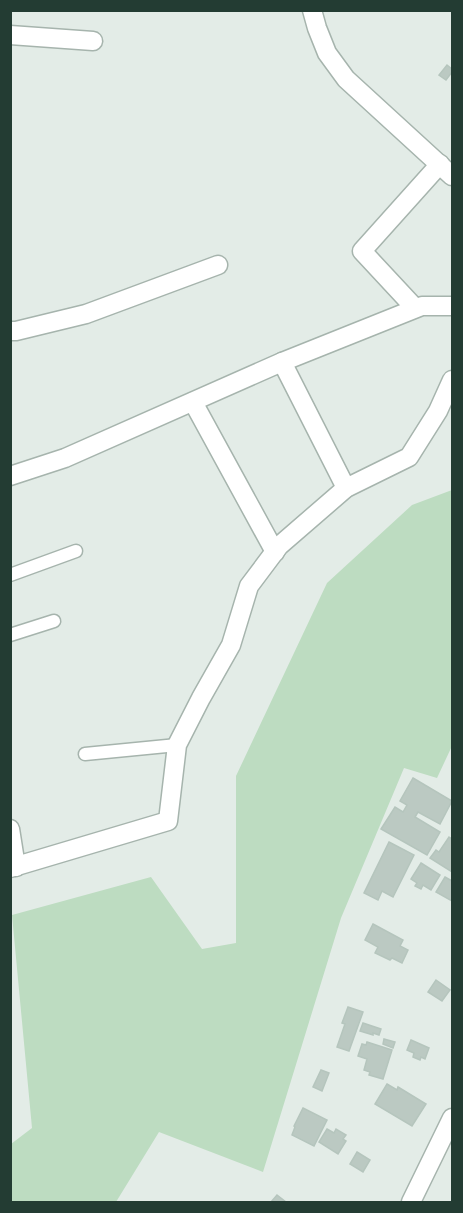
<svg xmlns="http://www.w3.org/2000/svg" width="463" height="1213" font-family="Cabin,sans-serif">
  <rect width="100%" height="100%" fill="#e3ece7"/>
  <!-- green -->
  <polygon fill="#bddcc1" points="452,490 452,746 437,778 404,768 341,918 263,1172 159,1132 116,1202 11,1202 11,1144 32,1128 12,915 151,877 202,949 236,943 236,776 327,583 412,505"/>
  <!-- building -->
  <g fill="#bbc9c2" stroke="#b5c5bd" stroke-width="1.5">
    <polygon points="447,65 452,69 452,72 446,80 439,75"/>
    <polygon points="413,778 452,801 440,824 418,812 415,817 440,832 427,855 381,829 395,807 403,812 407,805 400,801"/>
    <polygon points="449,837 452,839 452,872 430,858 436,850 439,852"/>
    <polygon points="389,842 414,855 393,897 382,891 378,900 364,893"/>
    <polygon points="421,863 440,875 431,890 423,885 421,889 415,886 417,883 411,879"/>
    <polygon points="445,877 452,881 452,901 436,892"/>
    <polygon points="373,924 403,940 400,946 408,950 402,963 392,958 390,960 375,953 378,947 365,940"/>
    <polygon points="436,980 450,990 442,1001 428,992"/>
    <polygon points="348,1007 363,1012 349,1051 337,1047 345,1024 342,1023"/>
    <polygon points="363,1023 381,1029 379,1035 373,1033 373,1035 360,1031"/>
    <polygon points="384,1039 395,1042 393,1048 383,1044"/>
    <polygon points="411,1040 429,1048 425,1059 421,1057 420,1060 413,1057 414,1053 407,1050"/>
    <polygon points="367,1042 392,1050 383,1079 369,1075 370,1072 364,1070 367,1059 358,1056 362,1044 366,1045"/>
    <polygon points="321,1070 329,1073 322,1091 313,1087"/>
    <polygon points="387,1084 397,1090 398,1087 426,1104 412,1126 375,1104"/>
    <polygon points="303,1108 327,1120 314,1146 292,1135 295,1127 294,1126"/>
    <polygon points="327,1129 334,1133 336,1129 346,1135 343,1139 346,1141 338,1154 319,1142"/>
    <polygon points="357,1152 370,1160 363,1172 350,1164"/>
    <polygon points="277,1195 286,1202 271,1202"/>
  </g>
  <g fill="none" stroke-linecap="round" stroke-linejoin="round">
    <!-- service casing -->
    <g stroke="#a6b4ad" stroke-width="15">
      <g id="service">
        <polyline points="10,575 76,551"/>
        <polyline points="10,635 54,621"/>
        <polyline points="85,754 177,745"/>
      </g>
    </g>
    <!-- minor casing -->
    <g stroke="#a6b4ad" stroke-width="21">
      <g id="minor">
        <polyline points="312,10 317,28 327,53 346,79 452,176"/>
        <polyline points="10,35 93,41"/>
        <polyline points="415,308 362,251 440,164"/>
        <polyline points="10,331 16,331 86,314 218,265"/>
        <polyline points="282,362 346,488"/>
        <polyline points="193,402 275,552"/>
        <polyline points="10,476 65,458 282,362 422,306 452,306"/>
        <polyline points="10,829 16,867"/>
        <polyline points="10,868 168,821 177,745 201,698 231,645 249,586 279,546 346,488 409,457 438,411 452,380"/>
      </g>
    </g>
    <!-- tertiary casing -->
    <g stroke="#a6b4ad" stroke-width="21">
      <polyline id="tertiary" points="411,1202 452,1118"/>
    </g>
    <!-- service -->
    <use href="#service" stroke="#fff" stroke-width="12"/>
    <!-- minor -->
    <use href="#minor" stroke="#fff" stroke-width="18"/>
    <!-- tertiary -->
    <use href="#tertiary" stroke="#fff" stroke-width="18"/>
  </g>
  <!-- border -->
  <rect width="463" height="1213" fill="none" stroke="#233c33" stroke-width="24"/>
</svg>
